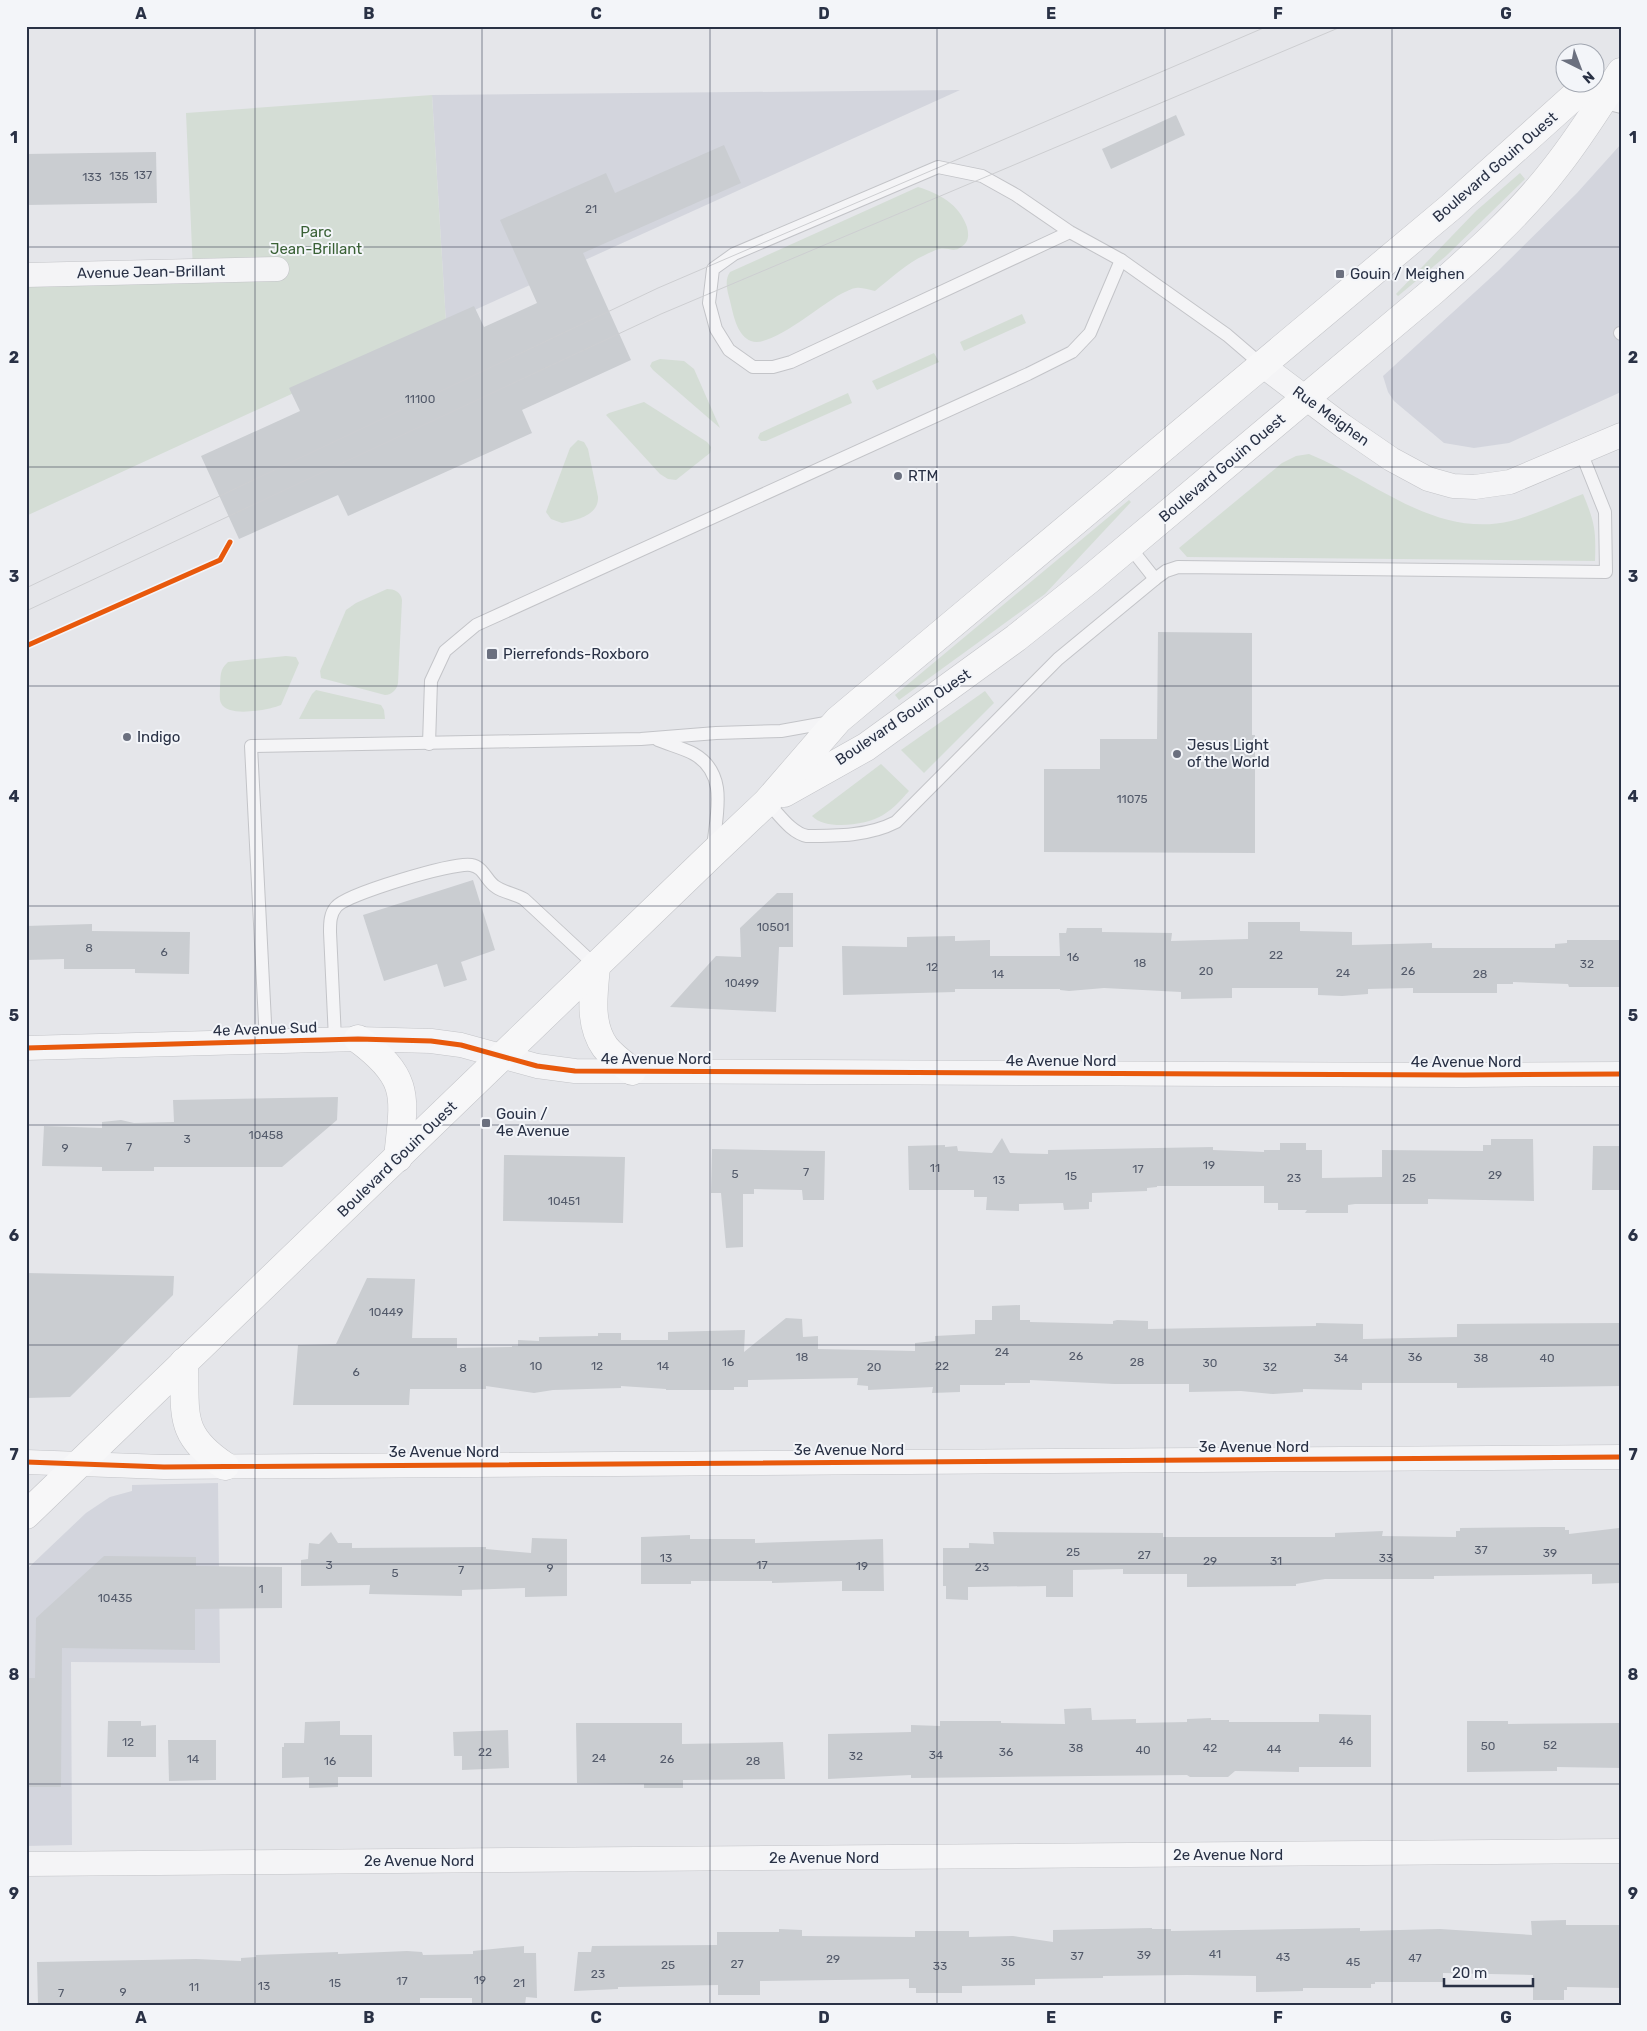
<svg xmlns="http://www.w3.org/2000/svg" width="1647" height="2031" font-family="Rubik,sans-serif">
  <rect width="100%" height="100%" fill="#e5e6ea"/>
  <!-- built -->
  <g fill="#d3d5dd">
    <polygon points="960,90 446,323 432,95"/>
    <polygon points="1621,144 1621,392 1509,443 1474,448 1444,443 1394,401 1388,392 1383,376 1498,271 1577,193"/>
    <polygon points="218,1483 220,1663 71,1662 72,1845 26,1846 26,1570 86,1513 110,1497 132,1491 132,1485"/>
  </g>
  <!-- green -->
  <g fill="#d4ddd5">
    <polygon points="432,95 446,323 26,516 26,275 193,271 186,113"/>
    <polygon points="1520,173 1525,179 1446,256 1398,296 1396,294 1476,211"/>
    <path d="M918 187C940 194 959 204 967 227 969 235 969 242 961 247 954 253 948 247 939 249 935 250 929 253 925 255 907 263 890 279 875 291 869 290 862 287 856 288 852 288 848 291 845 292 824 301 772 349 751 341 738 336 734 318 731 305 729 295 723 282 730 272Z"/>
    <polygon points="1022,314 1026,323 964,351 960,342"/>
    <polygon points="934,353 939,362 877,390 872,381"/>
    <polygon points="660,359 684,361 694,369 720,428 653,370 650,366 652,362"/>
    <polygon points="848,393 852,403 766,441 761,441 758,438 760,433"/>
    <polygon points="644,402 707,442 711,447 710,453 676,480 668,479 660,474 606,415 609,413"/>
    <path d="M578 440 584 442 588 449 598 497C599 515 577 520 562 523L551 519 546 512 570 448Z"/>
    <path d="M1309 454C1374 480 1435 539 1511 521 1535 515 1559 503 1583 494 1595 523 1596 530 1595 561L1187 557 1179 548 1282 463 1296 456Z"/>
    <polygon points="1129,500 1131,502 1045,594 899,700 895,695"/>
    <path d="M387 589C394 589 401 592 402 600L398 683C397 689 392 695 385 695L321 678 320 671 346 610 356 603Z"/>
    <path d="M286 656 296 657 299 663 281 705C269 710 227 718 221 703 219 699 220 692 220 687 221 676 219 670 228 662Z"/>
    <polygon points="316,690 381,705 384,710 385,719 299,719 312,694"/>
    <polygon points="985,691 994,703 924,773 901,750"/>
    <path d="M881 764 909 791C901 800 893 809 883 815 867 825 826 831 812 816Z"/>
  </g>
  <!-- building -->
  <g fill="#cacdd1">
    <polygon points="1176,115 1185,135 1111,169 1102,149"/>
    <polygon points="724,145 741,183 583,253 631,360 522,410 532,433 348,516 338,495 239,539 201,456 300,411 289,388 474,306 484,327 537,303 500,220 606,173 615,193"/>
    <polygon points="156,152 157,203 26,205 26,154"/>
    <polygon points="1158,632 1252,633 1252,735 1255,735 1255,853 1044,852 1044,769 1100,769 1100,739 1157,739"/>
    <polygon points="473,880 495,950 461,962 467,980 444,987 437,964 384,981 363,915"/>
    <polygon points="777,893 793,893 793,947 779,947 776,1012 670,1007 716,956 741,957 740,928"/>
    <polygon points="1248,922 1300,922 1300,931 1352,932 1352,945 1432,943 1432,948 1555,948 1555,944 1567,943 1567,940 1621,940 1621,987 1569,987 1568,984 1513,982 1513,984 1497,984 1497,993 1413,993 1413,988 1368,989 1368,994 1342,996 1318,995 1318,988 1232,988 1232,998 1181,999 1181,992 1104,988 1069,991 1060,990 1060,989 955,989 955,992 843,995 842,946 907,947 907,937 955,936 955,941 990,940 990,956 1060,956 1059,933 1066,933 1067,928 1102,928 1102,932 1172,933 1171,941 1248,939"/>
    <polygon points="92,924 92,931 190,932 189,974 135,973 135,969 64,969 64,959 26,960 26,926"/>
    <polygon points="338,1097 337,1120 282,1167 154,1167 154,1171 102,1171 102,1167 42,1166 44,1126 102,1128 102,1122 121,1120 134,1123 174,1122 173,1100"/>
    <polygon points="1002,1138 1010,1153 1048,1154 1048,1150 1213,1147 1213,1150 1264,1152 1264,1150 1280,1150 1280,1143 1306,1143 1306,1150 1322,1150 1322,1178 1382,1177 1382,1150 1483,1151 1483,1145 1491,1145 1491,1139 1533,1139 1534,1201 1428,1199 1428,1204 1355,1204 1348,1205 1348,1213 1305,1213 1307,1210 1278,1210 1278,1203 1264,1203 1264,1186 1157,1186 1157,1187 1147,1188 1147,1191 1092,1193 1092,1202 1089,1202 1089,1209 1064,1210 1063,1203 1019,1204 1019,1211 986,1210 987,1197 974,1197 974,1190 909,1190 908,1146 945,1145 945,1147 957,1146 958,1151 992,1153"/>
    <polygon points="1593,1146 1621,1146 1621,1190 1592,1190"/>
    <polygon points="712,1149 825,1151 824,1200 803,1200 802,1190 754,1189 754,1194 743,1194 743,1247 726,1248 721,1193 711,1193"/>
    <polygon points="504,1155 625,1157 623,1223 503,1221"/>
    <polygon points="26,1273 174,1276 173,1295 70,1397 26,1398"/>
    <polygon points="367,1278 415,1279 412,1338 457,1338 457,1348 512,1347 512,1346 518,1346 518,1340 539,1341 539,1337 598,1336 598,1333 621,1333 621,1340 668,1340 668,1332 745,1330 744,1352 786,1318 802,1319 803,1337 818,1336 818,1349 915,1351 915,1343 935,1341 935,1336 975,1334 975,1320 992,1320 992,1306 1020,1305 1020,1320 1030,1320 1030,1322 1113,1324 1113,1321 1117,1320 1148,1321 1148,1329 1316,1326 1316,1323 1363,1324 1363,1339 1457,1337 1457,1324 1621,1323 1621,1386 1457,1388 1457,1383 1362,1383 1362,1390 1303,1389 1303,1392 1273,1394 1241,1391 1189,1392 1189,1384 1114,1384 1030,1380 1030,1383 1005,1383 1005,1385 960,1385 960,1392 932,1393 933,1387 868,1390 868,1386 857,1385 858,1378 748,1380 748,1387 734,1387 734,1390 666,1390 666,1389 621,1386 621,1388 553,1390 534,1393 486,1386 486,1389 410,1389 409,1405 293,1405 298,1345 336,1344"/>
    <polygon points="1545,1527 1565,1527 1565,1530 1569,1530 1569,1534 1619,1528 1621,1583 1592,1584 1592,1574 1525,1575 1434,1576 1434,1579 1325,1579 1296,1584 1296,1586 1187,1587 1187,1574 1123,1574 1123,1569 1073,1570 1073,1597 1046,1597 1046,1586 968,1587 968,1600 946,1599 946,1586 943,1586 943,1548 969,1548 969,1543 994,1544 993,1532 1163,1533 1163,1537 1335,1537 1335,1533 1383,1531 1382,1536 1456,1537 1456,1531 1460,1531 1460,1528"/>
    <polygon points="331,1532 338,1543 352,1543 352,1548 486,1547 486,1549 531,1553 532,1538 567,1539 567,1596 525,1597 525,1588 462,1590 462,1596 369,1594 370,1585 301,1586 301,1560 308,1559 309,1543 319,1544"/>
    <polygon points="690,1535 690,1539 755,1539 755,1543 883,1539 884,1591 842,1591 842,1581 772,1583 772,1581 691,1581 691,1584 641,1584 641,1537"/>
    <polygon points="104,1556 196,1557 196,1566 282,1567 282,1608 195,1609 195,1650 62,1648 61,1787 26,1787 26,1678 35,1678 36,1618"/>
    <polygon points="1091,1708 1092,1720 1136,1719 1136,1723 1187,1722 1187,1719 1211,1718 1211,1720 1229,1720 1229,1722 1319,1722 1319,1714 1371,1715 1371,1767 1299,1767 1299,1772 1235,1771 1228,1777 1190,1777 1187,1775 911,1778 911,1775 828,1779 828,1734 911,1732 911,1725 940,1726 940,1721 1001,1721 1001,1723 1065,1724 1064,1709"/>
    <polygon points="108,1721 141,1721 141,1726 156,1725 156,1757 107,1757"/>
    <polygon points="340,1721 340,1735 372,1735 372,1777 338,1777 338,1787 309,1788 309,1777 282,1778 282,1747 284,1747 284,1743 304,1743 305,1722"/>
    <polygon points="1467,1721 1508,1721 1508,1724 1621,1723 1621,1768 1557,1767 1557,1771 1467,1772"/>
    <polygon points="576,1723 682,1723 682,1744 783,1742 785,1779 683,1780 683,1788 644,1788 644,1784 577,1783"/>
    <polygon points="508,1730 509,1768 462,1770 462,1756 454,1756 453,1732"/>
    <polygon points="168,1740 216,1740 216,1780 169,1781"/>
    <polygon points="1566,1920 1566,1925 1621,1925 1621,1988 1567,1987 1567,1990 1564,1990 1564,2000 1533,2000 1533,1975 1443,1973 1443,1982 1375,1982 1375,1984 1371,1984 1371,1988 1303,1988 1303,1991 1256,1992 1256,1976 1187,1975 1103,1976 1103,1978 1035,1979 1035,1985 962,1986 962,1993 916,1993 916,1988 909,1988 909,1979 760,1981 760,1995 718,1995 718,1985 618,1987 618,1989 574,1991 578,1952 591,1952 592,1946 717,1945 717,1932 779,1932 779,1929 802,1930 802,1936 915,1937 915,1931 969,1931 969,1937 1013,1936 1053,1942 1053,1930 1152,1928 1152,1929 1171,1929 1171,1931 1360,1928 1360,1931 1440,1929 1532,1935 1531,1921"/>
    <polygon points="524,1946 524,1953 536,1953 537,1998 526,1997 525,2005 472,2005 472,1998 420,1998 420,2005 38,2005 37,1962 196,1959 241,1961 241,1958 256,1957 256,1955 338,1952 338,1954 407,1951 422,1952 423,1955 473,1954 473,1951"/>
  </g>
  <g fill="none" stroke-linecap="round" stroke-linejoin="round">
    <!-- service casing -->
    <g stroke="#c3c4c8" stroke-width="14">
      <g id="service">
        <polyline points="1601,102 1621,107"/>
        <polyline points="1070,232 791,362 773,367 753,367 729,350 716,329 709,303 713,269 734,254 938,167 982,176 1016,195 1070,232 1121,260 1227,335 1262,365"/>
        <polyline points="1620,333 1621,334"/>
        <polyline points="1129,546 1155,579"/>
        <path d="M658 740C670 745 683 748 694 754 729 774 716 815 713 848"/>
        <polyline points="429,744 431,681 445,651 476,625 1028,374 1072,352 1090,333 1121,260"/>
        <path d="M767 802C779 814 791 833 807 836 837 836 869 836 896 822L1058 659 1155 579 1166 571 1178 567 1606 572 1605 512 1581 452"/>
        <path d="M335 1039 330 932C330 923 330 914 336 907 346 894 454 862 471 865 484 867 486 881 496 887 503 892 515 894 524 899L596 966"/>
        <polyline points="266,1042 251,746 641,739 716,733 781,731 831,722"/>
      </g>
    </g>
    <!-- minor casing -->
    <g stroke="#c3c4c8" stroke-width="25">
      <g id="minor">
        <polyline points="26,275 277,269"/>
        <polyline points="1262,365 1343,426 1391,459 1428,479 1453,486 1475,487 1510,482 1621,435"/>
        <polyline points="26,1048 358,1039 431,1041 461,1045 537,1066 575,1071 1464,1075 1621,1074"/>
        <polyline points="26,1462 164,1467 1621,1457"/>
        <polyline points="26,1864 1621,1851"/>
      </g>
    </g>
    <!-- secondary casing -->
    <g stroke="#c3c4c8" stroke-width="29">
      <g id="secondary">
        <path d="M784 793 866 747 1016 638 1090 579 1432 292C1475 254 1521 213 1556 167 1580 137 1600 104 1621 72"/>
        <path d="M596 966C594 992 588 1023 605 1047 612 1056 623 1064 632 1071"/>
        <path d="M358 1039C412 1079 404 1097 398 1158"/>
        <path d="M184 1362C186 1414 177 1434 225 1466"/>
        <polyline points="26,1515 712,854 767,802 838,720 1452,206 1590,82"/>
      </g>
    </g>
    <!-- service -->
    <use href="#service" stroke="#f4f4f6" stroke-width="12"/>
    <!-- minor -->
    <use href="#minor" stroke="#f4f4f6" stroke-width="24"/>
    <!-- secondary -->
    <use href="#secondary" stroke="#f7f7f8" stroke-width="28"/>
    <!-- tram -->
    <g stroke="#cdced1" stroke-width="1">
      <polyline points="26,588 658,288 1268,26"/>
      <polyline points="26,611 661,314 1343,26"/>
    </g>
    <!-- cycleway casing -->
    <g stroke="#f3f5f9" stroke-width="8">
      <g id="cycleway">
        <polyline points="26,646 220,560 230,542"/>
        <polyline points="26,1048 358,1039 431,1041 461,1045 537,1066 575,1071 1464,1075 1621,1074"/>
        <polyline points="26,1462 164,1467 1621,1457"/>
      </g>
    </g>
    <!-- cycleway -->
    <use href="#cycleway" stroke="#e8590c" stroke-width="5"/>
  </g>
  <!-- grid -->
  <path fill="none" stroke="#293145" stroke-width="1" stroke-opacity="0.55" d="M255 26V2005M482 26V2005M710 26V2005M937 26V2005M1165 26V2005M1392 26V2005M26 247H1621M26 467H1621M26 686H1621M26 906H1621M26 1125H1621M26 1345H1621M26 1564H1621M26 1784H1621"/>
  <!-- markers -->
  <g fill="#6b707f" stroke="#f3f5f9" stroke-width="2">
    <rect x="1335" y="269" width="10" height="10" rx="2.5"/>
    <circle cx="898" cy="476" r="5"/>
    <rect x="486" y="648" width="12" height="12" rx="2.5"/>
    <circle cx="127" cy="737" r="5"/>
    <circle cx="1177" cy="754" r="5"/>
    <rect x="481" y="1118" width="10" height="10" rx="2.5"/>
  </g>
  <g text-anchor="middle" stroke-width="4" stroke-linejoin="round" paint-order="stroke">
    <!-- number labels -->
    <g font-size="12" fill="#535a6a">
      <text x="143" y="179">137</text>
      <text x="119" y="180">135</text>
      <text x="92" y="181">133</text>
      <text x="591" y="213">21</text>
      <text x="420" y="403">11100</text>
      <text x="1132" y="803">11075</text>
      <text x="773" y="931">10501</text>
      <text x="89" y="952">8</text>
      <text x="164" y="956">6</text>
      <text x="1276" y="959">22</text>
      <text x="1073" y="961">16</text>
      <text x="1140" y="967">18</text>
      <text x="1587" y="968">32</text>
      <text x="932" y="971">12</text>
      <text x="1206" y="975">20</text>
      <text x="1408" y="975">26</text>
      <text x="1343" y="977">24</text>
      <text x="998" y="978">14</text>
      <text x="1480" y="978">28</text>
      <text x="742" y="987">10499</text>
      <text x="266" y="1139">10458</text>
      <text x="187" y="1143">3</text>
      <text x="129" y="1151">7</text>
      <text x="65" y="1152">9</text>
      <text x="1209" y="1169">19</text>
      <text x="935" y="1172">11</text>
      <text x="1138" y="1173">17</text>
      <text x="806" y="1176">7</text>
      <text x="735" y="1178">5</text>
      <text x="1495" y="1179">29</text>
      <text x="1071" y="1180">15</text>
      <text x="1294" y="1182">23</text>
      <text x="1409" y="1182">25</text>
      <text x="999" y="1184">13</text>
      <text x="564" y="1205">10451</text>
      <text x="386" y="1316">10449</text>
      <text x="1002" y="1356">24</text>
      <text x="1076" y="1360">26</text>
      <text x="802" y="1361">18</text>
      <text x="1415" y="1361">36</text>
      <text x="1341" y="1362">34</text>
      <text x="1481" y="1362">38</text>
      <text x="1547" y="1362">40</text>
      <text x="728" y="1366">16</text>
      <text x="1137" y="1366">28</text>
      <text x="1210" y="1367">30</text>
      <text x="536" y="1370">10</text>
      <text x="597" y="1370">12</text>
      <text x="663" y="1370">14</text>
      <text x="942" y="1370">22</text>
      <text x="874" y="1371">20</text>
      <text x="1270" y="1371">32</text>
      <text x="463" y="1372">8</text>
      <text x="356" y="1376">6</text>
      <text x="1481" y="1554">37</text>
      <text x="1073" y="1556">25</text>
      <text x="1550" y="1557">39</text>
      <text x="1144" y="1559">27</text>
      <text x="666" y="1562">13</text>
      <text x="1386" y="1562">33</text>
      <text x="1210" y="1565">29</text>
      <text x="1276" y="1565">31</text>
      <text x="329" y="1569">3</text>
      <text x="762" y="1569">17</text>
      <text x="862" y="1570">19</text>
      <text x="982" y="1571">23</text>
      <text x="550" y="1572">9</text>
      <text x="461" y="1574">7</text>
      <text x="395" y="1577">5</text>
      <text x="261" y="1593">1</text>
      <text x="115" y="1602">10435</text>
      <text x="1346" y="1745">46</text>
      <text x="128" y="1746">12</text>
      <text x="1550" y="1749">52</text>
      <text x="1488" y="1750">50</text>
      <text x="1076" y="1752">38</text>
      <text x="1210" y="1752">42</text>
      <text x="1274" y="1753">44</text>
      <text x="1143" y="1754">40</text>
      <text x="485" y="1756">22</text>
      <text x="1006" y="1756">36</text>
      <text x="936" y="1759">34</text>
      <text x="856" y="1760">32</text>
      <text x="599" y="1762">24</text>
      <text x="193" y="1763">14</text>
      <text x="667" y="1763">26</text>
      <text x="330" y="1765">16</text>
      <text x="753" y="1765">28</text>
      <text x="1215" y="1958">41</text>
      <text x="1144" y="1959">39</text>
      <text x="1077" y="1960">37</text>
      <text x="1283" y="1961">43</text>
      <text x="1415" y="1962">47</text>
      <text x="833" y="1963">29</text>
      <text x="1008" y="1966">35</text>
      <text x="1353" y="1966">45</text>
      <text x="737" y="1968">27</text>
      <text x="668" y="1969">25</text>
      <text x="940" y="1970">33</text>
      <text x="598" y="1978">23</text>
      <text x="480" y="1984">19</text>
      <text x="402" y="1985">17</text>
      <text x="335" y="1987">15</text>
      <text x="519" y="1987">21</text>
      <text x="264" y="1990">13</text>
      <text x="194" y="1991">11</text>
      <text x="123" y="1996">9</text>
      <text x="61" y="1997">7</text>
    </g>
    <!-- street labels -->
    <g font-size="15" fill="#293145" stroke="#f3f5f9">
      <text transform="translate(1495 167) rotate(-41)" y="5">Boulevard Gouin Ouest</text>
      <text transform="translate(151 272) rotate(-1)" y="5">Avenue Jean-Brillant</text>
      <text transform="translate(1331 416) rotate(36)" y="5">Rue Meighen</text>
      <text transform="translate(1222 468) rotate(-40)" y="5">Boulevard Gouin Ouest</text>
      <text transform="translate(903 717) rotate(-34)" y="5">Boulevard Gouin Ouest</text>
      <text transform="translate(265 1029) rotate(-2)" y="5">4e Avenue Sud</text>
      <text x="656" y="1064">4e Avenue Nord</text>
      <text x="1061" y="1066">4e Avenue Nord</text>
      <text x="1466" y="1067">4e Avenue Nord</text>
      <text transform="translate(397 1159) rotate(-44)" y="5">Boulevard Gouin Ouest</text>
      <text x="1254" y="1452">3e Avenue Nord</text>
      <text x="849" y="1455">3e Avenue Nord</text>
      <text x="444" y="1457">3e Avenue Nord</text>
      <text x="1228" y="1860">2e Avenue Nord</text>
      <text x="824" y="1863">2e Avenue Nord</text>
      <text x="419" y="1866">2e Avenue Nord</text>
    </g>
    <!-- park labels -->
    <g font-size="15" fill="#3a6136" stroke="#f3f5f9">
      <text x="316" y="237">Parc<tspan x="316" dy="17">Jean-Brillant</tspan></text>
    </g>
    <!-- poi labels -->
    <g font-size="15" fill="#293145" stroke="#f3f5f9" text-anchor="start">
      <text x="1350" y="279">Gouin / Meighen</text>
      <text x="908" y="481">RTM</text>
      <text x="503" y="659">Pierrefonds-Roxboro</text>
      <text x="137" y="742">Indigo</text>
      <text x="1187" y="750">Jesus Light<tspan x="1187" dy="17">of the World</tspan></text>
      <text x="496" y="1119">Gouin /<tspan x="496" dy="17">4e Avenue</tspan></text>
    </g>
  </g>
  <!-- border -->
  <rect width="1647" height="2031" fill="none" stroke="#f3f5f9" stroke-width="55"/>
  <!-- north arrow -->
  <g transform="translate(1580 68) rotate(138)"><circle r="24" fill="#f3f5f9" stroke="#a2a7b1"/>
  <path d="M0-4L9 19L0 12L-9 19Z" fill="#6b707f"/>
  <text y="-8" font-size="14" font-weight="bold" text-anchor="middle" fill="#293145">N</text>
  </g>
  <!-- scale -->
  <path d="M1444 1978v8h89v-8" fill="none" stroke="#293145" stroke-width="2.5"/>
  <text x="1452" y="1978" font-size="15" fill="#293145" stroke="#f3f5f9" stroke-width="4" paint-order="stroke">20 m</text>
  <rect x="28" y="28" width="1592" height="1976" fill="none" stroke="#293145" stroke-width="2"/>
  <g font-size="16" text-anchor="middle" font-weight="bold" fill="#293145">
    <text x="141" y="19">A</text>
    <text x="369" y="19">B</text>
    <text x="596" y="19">C</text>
    <text x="824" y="19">D</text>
    <text x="1051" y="19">E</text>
    <text x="1278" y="19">F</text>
    <text x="1506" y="19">G</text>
    <text x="14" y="143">1</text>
    <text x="1633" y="143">1</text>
    <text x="14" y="363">2</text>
    <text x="1633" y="363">2</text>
    <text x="14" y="582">3</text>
    <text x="1633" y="582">3</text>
    <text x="14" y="802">4</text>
    <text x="1633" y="802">4</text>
    <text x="14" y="1021">5</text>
    <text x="1633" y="1021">5</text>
    <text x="14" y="1241">6</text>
    <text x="1633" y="1241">6</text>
    <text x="14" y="1460">7</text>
    <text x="1633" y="1460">7</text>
    <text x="14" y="1680">8</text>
    <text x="1633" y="1680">8</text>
    <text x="14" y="1899">9</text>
    <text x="1633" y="1899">9</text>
    <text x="141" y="2023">A</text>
    <text x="369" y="2023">B</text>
    <text x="596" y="2023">C</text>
    <text x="824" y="2023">D</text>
    <text x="1051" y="2023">E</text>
    <text x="1278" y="2023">F</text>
    <text x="1506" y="2023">G</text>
  </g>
</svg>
